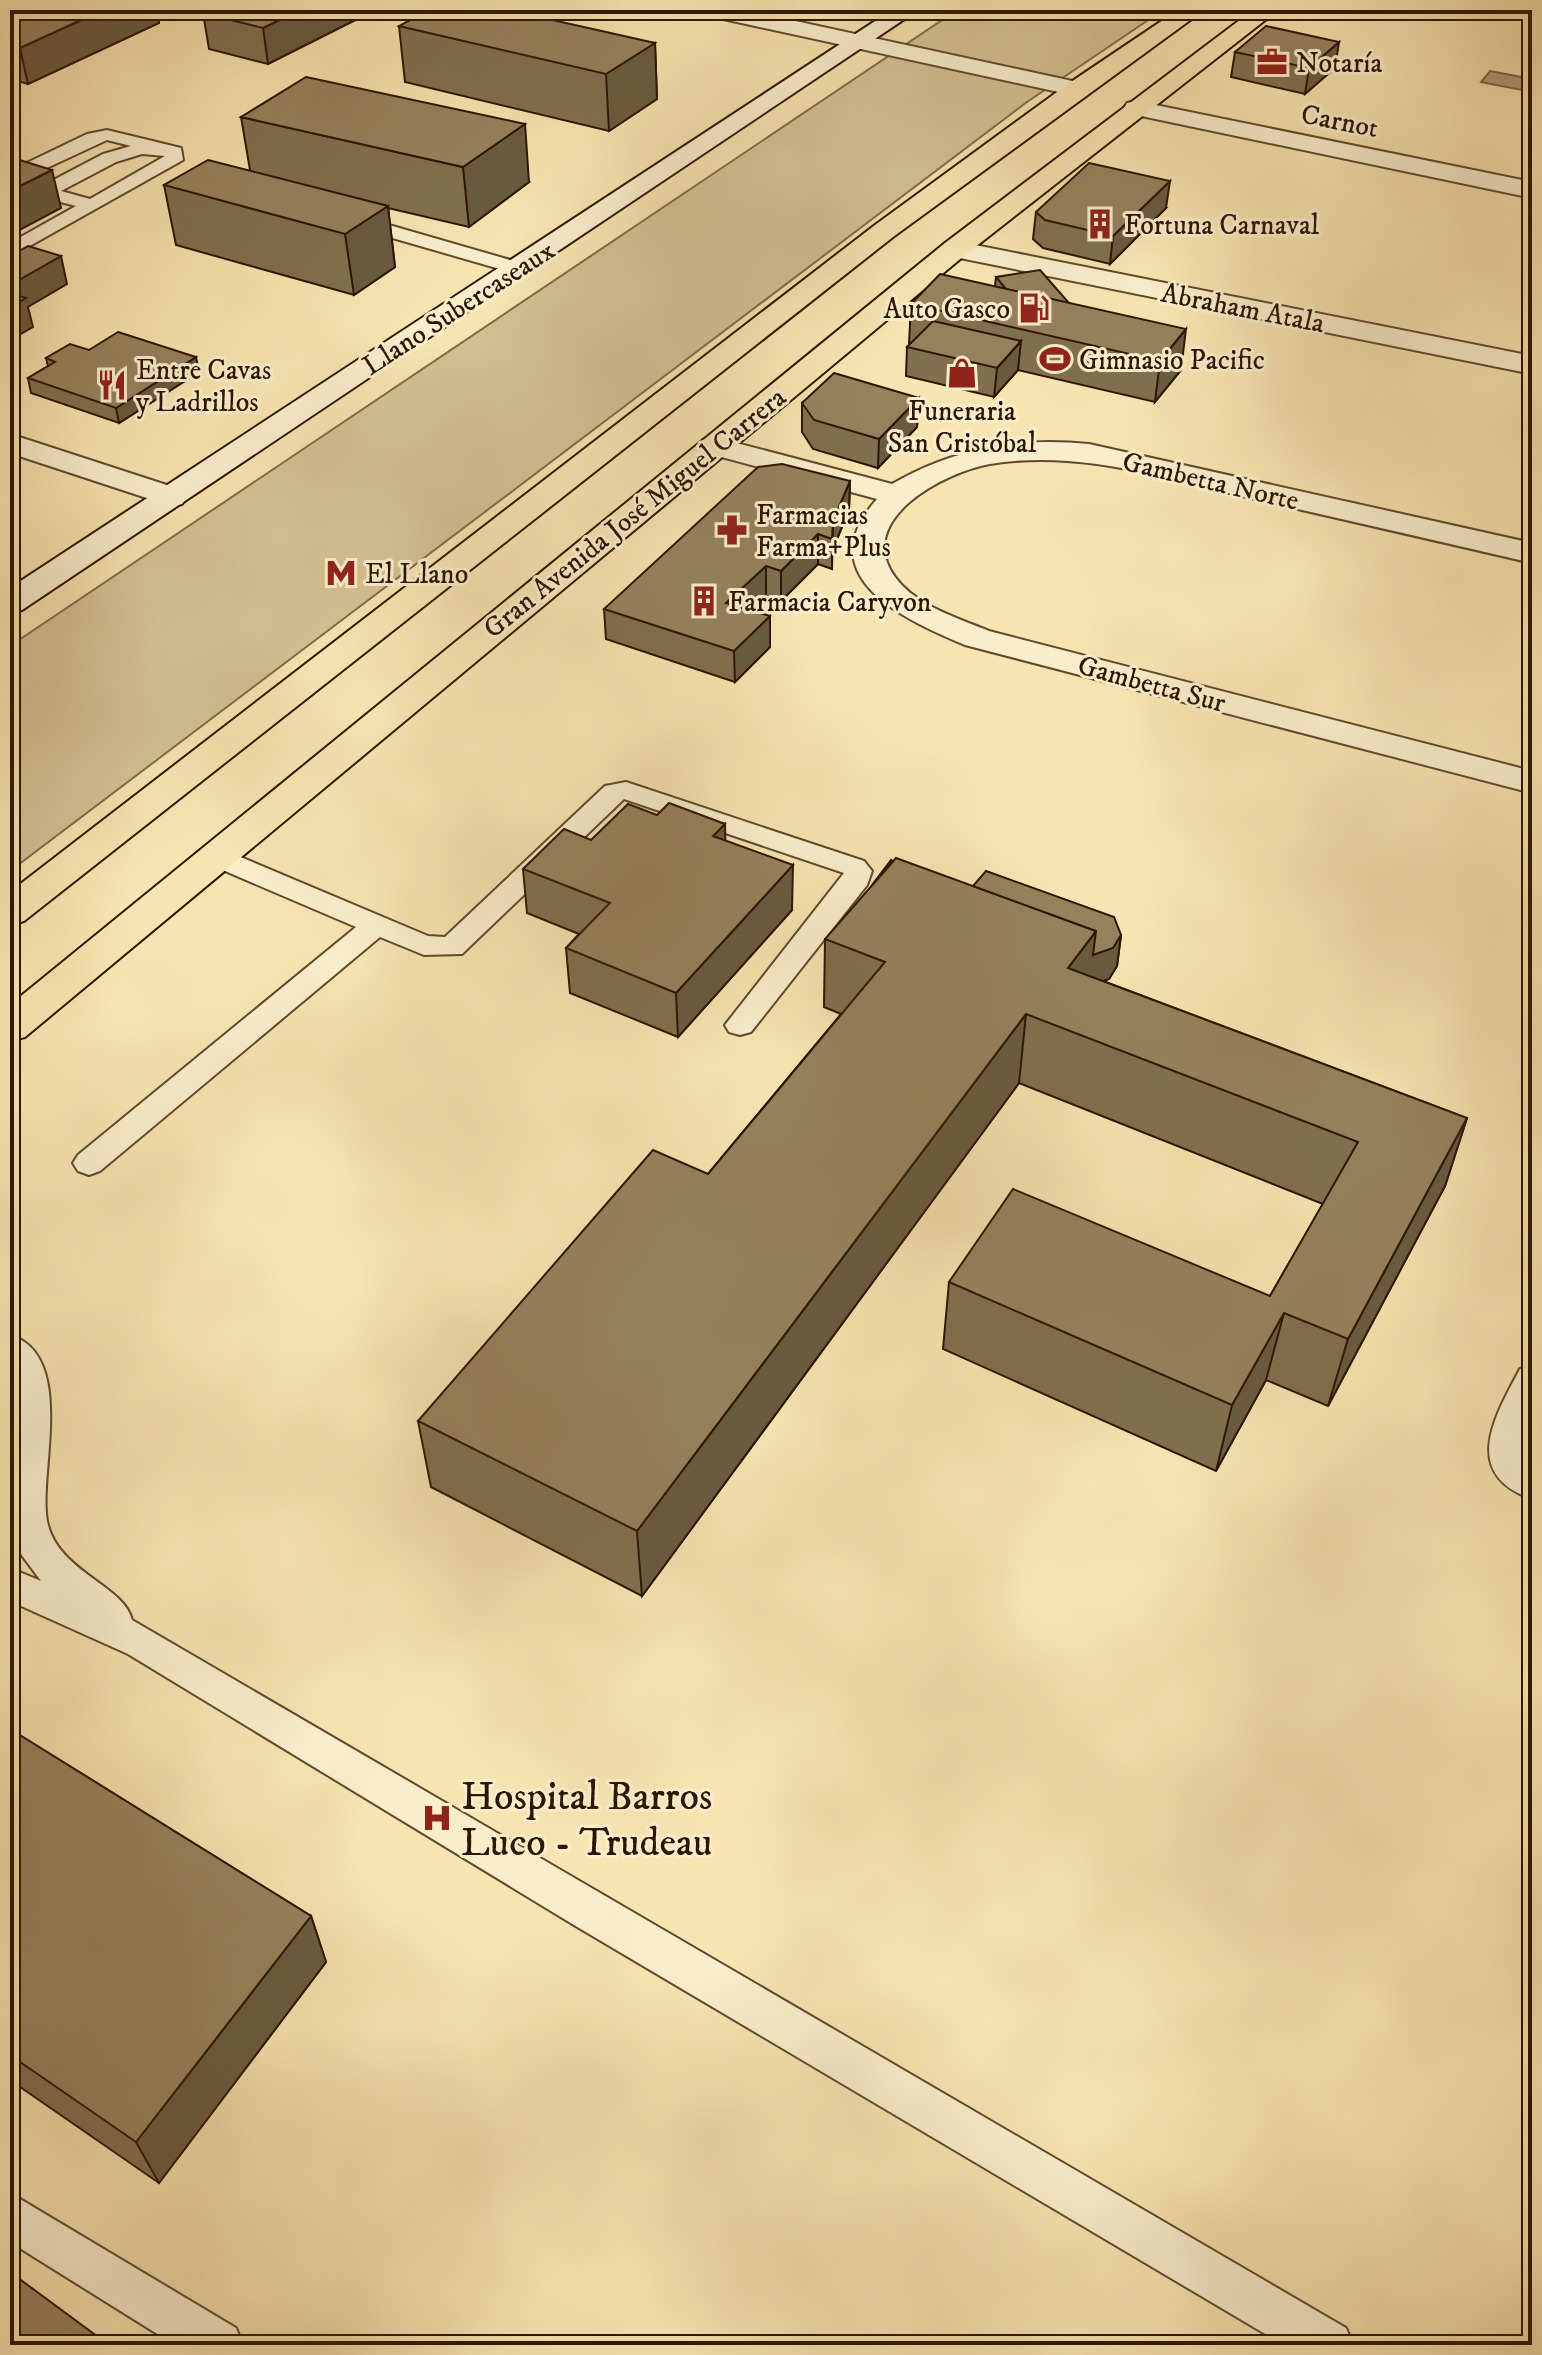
<svg xmlns="http://www.w3.org/2000/svg" width="1542" height="2355" font-family="'IM FELL DW Pica',serif">
  <rect width="100%" height="100%" fill="#f7e4b0"/>
  <filter id="stains"><feTurbulence type="fractalNoise" baseFrequency=".0025" numOctaves="4"/><feColorMatrix values="0 0 0 0 .2 0 0 0 0 .09 0 0 0 0 .02 0 0 0 .5 -.17"/></filter>
  <radialGradient id="worn" r=".72"><stop offset=".6" stop-color="#630" stop-opacity="0"/><stop offset="1" stop-color="#630" stop-opacity=".3"/></radialGradient>
  <!-- green -->
  <polygon fill="#d4c192" stroke="#806c4a" stroke-width="2" points="957,10 1163,10 1027,102 10,871 10,646"/>
  <!-- water -->
  <polygon fill="#b29e74" stroke="#7c6846" stroke-width="2" points="1490,71 1532,79 1532,92 1481,82"/>
  <g fill="none" stroke-linecap="round" stroke-linejoin="round">
    <!-- lane casing -->
    <g stroke="#5f4a2d" stroke-width="4">
      <g id="lane">
        <path d="M107 130 181 148 183 160 10 257V243L76 206 10 189V171L87 134ZM107 140 131 146 103 154 42 186 21 180ZM142 154 165 156 90 199 61 191 116 162Z"/>
        <polygon points="351,214 524,264 527,268 517,274 344,224 341,220"/>
        <polygon points="626,782 864,861 872,871 867,885 751,1032 740,1035 729,1032 725,1025 844,873 624,799 462,954 424,955 380,937 100,1171 89,1175 78,1171 73,1163 78,1155 356,927 204,862 200,856 204,850 224,850 428,936 445,937 605,786"/>
        <path d="M10 1335C77 1356 38 1473 47 1521 57 1572 124 1585 132 1620L1346 2328 1353 2345H1284L574 1925 128 1654 10 1601V1568L41 1581 21 1554 10 1520 17 1418 10 1377Z"/>
        <path d="M1532 1365V1415L1523 1449 1532 1465V1499C1460 1474 1495 1416 1520 1369Z"/>
        <polygon points="10,2193 236,2328 243,2345 175,2345 10,2242"/>
      </g>
    </g>
    <!-- street casing -->
    <g stroke="#5f4a2d" stroke-width="4">
      <g id="street">
        <polygon points="703,10 745,10 1077,82 1089,89 1077,96 714,17"/>
        <polygon points="1136,101 1532,182 1532,198 1127,113 1124,108 1127,103"/>
        <polygon points="955,241 1532,356 1532,374 945,255 941,249 945,243"/>
        <polygon points="10,434 182,490 187,497 182,504 171,506 10,453"/>
        <path d="M714 437 892 484C954 448 1018 437 1089 444L1532 543V563C1439 541 1346 520 1254 499 1168 479 1080 449 990 464 945 472 853 519 895 577 916 606 958 618 989 631L1532 771V793L965 645C904 619 808 577 877 499L703 452 699 446 703 440Z"/>
      </g>
    </g>
    <!-- secondary casing -->
    <g stroke="#2c1601" stroke-width="4">
      <polygon id="secondary" points="892,10 918,10 22,610 10,613 10,588"/>
    </g>
    <!-- primary casing -->
    <g stroke="#2c1601" stroke-width="4">
      <g id="primary">
        <polygon points="1178,10 1204,10 893,237 24,921 10,925 10,892 875,225 1068,84"/>
        <polygon points="1253,10 1278,10 965,255 25,1037 10,1041 10,1005 945,243"/>
      </g>
    </g>
    <!-- lane -->
    <use href="#lane" fill="#faedcc" fill-rule="evenodd"/>
    <!-- street -->
    <use href="#street" fill="#faedcc" fill-rule="evenodd"/>
    <!-- secondary -->
    <use href="#secondary" fill="#faedcc" fill-rule="evenodd"/>
    <!-- primary -->
    <use href="#primary" fill="#f7e4b0" fill-rule="evenodd"/>
  </g>
  <!-- wall -->
  <g fill="#816f4f" stroke="#2c1601" stroke-width="2">
    <polygon points="10,10 157,10 159,23 28,84 10,79"/>
    <polygon points="375,10 268,64 209,49 203,13"/>
    <polygon points="399,26 655,43 657,99 609,131 405,82"/>
    <polygon points="1235,52 1335,68 1305,94 1231,77"/>
    <polygon points="241,117 529,182 469,227 388,208 395,267 354,295 176,245 164,185 250,170"/>
    <polygon points="1166,208 1110,264 1043,248 1033,239 1036,212"/>
    <polygon points="996,277 1069,303 1181,370 1155,402 1018,370 994,397 906,376 907,347 910,344 909,344 911,304 995,286"/>
    <polygon points="89,350 199,372 119,423 31,393 28,378 48,366 46,358"/>
    <polygon points="919,398 917,427 878,468 813,449 802,432 802,403"/>
    <polygon points="850,481 849,510 832,551 832,569 818,564 781,601 766,596 751,610 770,616 770,647 735,682 606,639 604,609"/>
    <polygon points="657,815 725,824 725,840 792,910 678,1037 570,993 566,948 579,934 527,913 523,869 591,840"/>
    <polygon points="973,886 1121,935 1117,966 1109,979 1103,981 1467,1118 1445,1186 1328,1406 1266,1380 1216,1471 943,1349 949,1282 1270,1296 1323,1204 1019,1083 642,1596 431,1487 418,1421 708,1174 841,1014 824,1007 825,939"/>
    <polygon points="10,1729 311,1916 326,1962 159,2183 10,2080"/>
  </g>
  <!-- shaded-wall -->
  <g fill="#695a40" stroke="#2c1601" stroke-width="2">
    <polygon points="103,10 157,10 159,23 28,84 20,48"/>
    <polygon points="300,10 375,10 268,64 263,28"/>
    <polygon points="1339,42 1335,68 1305,94 1309,68"/>
    <polygon points="655,43 657,99 609,131 606,74"/>
    <polygon points="525,124 529,182 469,227 463,167"/>
    <polygon points="52,170 61,208 10,235 10,191"/>
    <polygon points="1170,181 1166,208 1110,264 1113,236"/>
    <polygon points="388,206 395,267 354,295 345,234"/>
    <polygon points="61,256 67,284 28,307 33,327 10,340 10,285"/>
    <polygon points="1186,329 1181,370 1155,402 1160,361"/>
    <polygon points="1021,341 1018,370 994,397 997,368"/>
    <polygon points="196,357 199,372 119,423 116,408"/>
    <polygon points="919,398 917,427 878,468 879,439"/>
    <polygon points="850,481 849,510 832,551 832,569 833,521"/>
    <polygon points="818,534 818,564 781,601 781,571"/>
    <polygon points="766,566 766,596 727,633 726,603"/>
    <polygon points="770,616 770,647 735,682 734,651"/>
    <polygon points="725,824 726,868 713,836"/>
    <polygon points="793,865 792,910 678,1037 676,993"/>
    <polygon points="1096,931 1121,935 1117,966 1109,979 1088,987 1068,968"/>
    <polygon points="1026,1014 1019,1083 642,1596 637,1531"/>
    <polygon points="1467,1118 1445,1186 1328,1406 1348,1339"/>
    <polygon points="1284,1313 1266,1380 1216,1471 1232,1405"/>
    <polygon points="311,1916 326,1962 159,2183 136,2142"/>
  </g>
  <!-- building -->
  <g fill="#96815c" stroke="#2c1601" stroke-width="2">
    <polygon points="10,10 103,10 20,48 10,45"/>
    <polygon points="208,10 300,10 263,28 203,13"/>
    <polygon points="428,10 508,10 655,43 606,74 399,26"/>
    <polygon points="1266,26 1339,42 1309,68 1235,52"/>
    <polygon points="306,77 525,124 463,167 241,117"/>
    <polygon points="10,157 52,170 10,191"/>
    <polygon points="208,160 388,206 345,234 164,185"/>
    <polygon points="1089,163 1170,181 1113,236 1045,220 1036,212"/>
    <polygon points="28,246 61,256 10,285 10,256"/>
    <polygon points="1040,270 1069,303 1006,289 996,277"/>
    <polygon points="940,274 1186,329 1160,361 911,304"/>
    <polygon points="10,293 26,298 10,307"/>
    <polygon points="933,321 1021,341 997,368 907,347"/>
    <polygon points="118,332 196,357 116,408 28,378 55,362 46,358 70,344 89,350"/>
    <polygon points="834,373 919,398 879,439 814,420 802,403"/>
    <polygon points="782,464 850,481 833,521 832,539 818,534 781,571 766,566 726,603 770,616 734,651 604,609 758,467"/>
    <polygon points="669,803 725,824 713,836 793,865 676,993 566,948 610,903 523,869 564,829 591,840 628,804 657,815"/>
    <polygon points="896,858 1096,931 1068,968 1467,1118 1348,1339 1284,1313 1232,1405 949,1282 1013,1189 1270,1296 1358,1142 1026,1014 637,1531 418,1421 653,1150 708,1174 885,962 825,939"/>
    <polygon points="891,860 893,861 872,885"/>
    <polygon points="986,871 1114,917 1121,935 1113,948 1093,955 1096,931 973,886"/>
    <polygon points="10,1729 311,1916 136,2142 10,2055"/>
    <polygon points="10,2272 109,2345 10,2345"/>
  </g>
  <!-- icons -->
  <defs>
    <g id="office-bare" transform="scale(2.4)"><path d="M-6-3h4V-5.5h4V-3h4V5H-6ZM-1-4.5V-3h2v-1.5ZM-6 0V1H6V0Z" fill="#8f2418" stroke="#faedcc" stroke-width="2.5" paint-order="stroke"/></g>
    <g id="building-bare" transform="scale(2.4)"><path d="M-4-6H4V6H1V3H-1V6H-4ZM-2.5-4.3h1.7v1.8h-1.7ZM.8-4.3h1.7v1.8H.8ZM-2.5-1h1.7V.8h-1.7ZM.8-1h1.7V.8H.8Z" fill="#8f2418" stroke="#faedcc" stroke-width="2.5" paint-order="stroke"/></g>
    <g id="fuel-bare" transform="scale(2.4)"><path d="M-5.5-6h7V0h2V4h1.3V-2.5L3-4.5l.8-.8L6-3V5H2.5V1h-1V6h-7ZM-4.2-4.7v3.2H.2V-4.7Z" fill="#8f2418" stroke="#faedcc" stroke-width="2.5" paint-order="stroke"/></g>
    <g id="stadium-bare" transform="scale(2.4)"><path d="M0-5a6.5 5 0 1 0 0 10a6.5 5 0 1 0 0-10ZM-3.5-1.8h7v3.6h-7Z" fill="#8f2418" stroke="#faedcc" stroke-width="2.5" paint-order="stroke"/></g>
    <g id="shop-bare" transform="scale(2.4)"><path d="M-5-2.5h2.3a2.7 3.5 0 0 1 5.4 0H5L5.5 6h-11ZM-1.5-2.5h3a1.5 2.3 0 0 0-3 0Z" fill="#8f2418" stroke="#faedcc" stroke-width="2.5" paint-order="stroke"/></g>
    <g id="restaurant-bare" transform="scale(2.4)"><path d="M-5-6h1v4h1v-4h1v4h1v-4h1v5L-1.5 .5V6h-2V.5L-5-1ZM5-6V6H3V1.5H1.5Q1.5-4 5-6Z" fill="#8f2418" stroke="#faedcc" stroke-width="2.5" paint-order="stroke"/></g>
    <g id="pharmacy-bare" transform="scale(2.4)"><path d="M-2-6h4v4h4v4h-4v4h-4v-4h-4v-4h4Z" fill="#8f2418" stroke="#faedcc" stroke-width="2.5" paint-order="stroke"/></g>
    <g id="metro-bare" transform="scale(2.4)"><path d="M-5.5 5V-5H-3L0 0L3-5H5.5V5H3V-.5L0 4L-3-.5V5Z" fill="#8f2418" stroke="#faedcc" stroke-width="2.5" paint-order="stroke"/></g>
    <g id="hospital-bare" transform="scale(2.4)"><path d="M-5-5h3v3.5h4V-5h3V5h-3V1.5h-4V5h-3Z" fill="#8f2418" stroke="#faedcc" stroke-width="2.5" paint-order="stroke"/></g>
  </defs>
  <g fill-rule="evenodd">
    <use href="#office-bare" x="1272" y="62"/>
    <use href="#building-bare" x="1100" y="224"/>
    <use href="#fuel-bare" x="1034" y="308"/>
    <use href="#stadium-bare" x="1055" y="359"/>
    <use href="#shop-bare" x="962" y="373"/>
    <use href="#restaurant-bare" x="112" y="385"/>
    <use href="#pharmacy-bare" x="732" y="530"/>
    <use href="#metro-bare" x="341" y="573"/>
    <use href="#building-bare" x="704" y="601"/>
    <use href="#hospital-bare" x="437" y="1818"/>
  </g>
  <g text-anchor="middle" stroke-width="6" stroke-linejoin="round" paint-order="stroke">
    <!-- far-poi labels -->
    <g font-size="28" fill="#2c1601" stroke="#faedcc" text-anchor="start">
      <text x="1296" y="72">Notaría</text>
      <text x="1124" y="234">Fortuna Carnaval</text>
      <text x="1010" y="318" text-anchor="end">Auto Gasco</text>
      <text x="1079" y="369">Gimnasio Pacific</text>
      <text x="136" y="379">Entre Cavas<tspan x="136" dy="32">y Ladrillos</tspan></text>
      <text x="962" y="420" text-anchor="middle">Funeraria<tspan x="962" dy="32">San Cristóbal</tspan></text>
      <text x="756" y="524">Farmacias<tspan x="756" dy="32">Farma+Plus</tspan></text>
      <text x="365" y="583">El Llano</text>
      <text x="728" y="611">Farmacia Caryvon</text>
    </g>
    <!-- far-street labels -->
    <g font-size="28" fill="#2c1601" stroke="#faedcc">
      <text transform="translate(1340 120) rotate(11)" y="10">Carnot</text>
      <text transform="translate(458 307) rotate(-33)" y="10">Llano Subercaseaux</text>
      <text transform="translate(1243 307) rotate(11)" y="10">Abraham Atala</text>
      <text transform="translate(1211 480) rotate(13)" y="10">Gambetta Norte</text>
      <text transform="translate(634 512) rotate(-39)" y="10">Gran Avenida José Miguel Carrera</text>
      <text transform="translate(1152 683) rotate(15)" y="10">Gambetta Sur</text>
    </g>
    <!-- near-poi labels -->
    <g font-size="40" fill="#2c1601" stroke="#faedcc" text-anchor="start">
      <text x="461" y="1809">Hospital Barros<tspan x="461" dy="46">Luco - Trudeau</tspan></text>
    </g>
  </g>
  <!-- margin -->
  <rect width="1542" height="2355" fill="none" stroke="#f7e4b0" stroke-width="40"/>
  <rect x="12" y="12" width="1518" height="2331" fill="none" stroke="#2c1601" stroke-width="4"/>
  <rect x="20" y="20" width="1502" height="2315" fill="none" stroke="#2c1601" stroke-width="2"/>
  <rect width="100%" height="100%" filter="url(#stains)"/>
  <rect width="100%" height="100%" fill="url(#worn)"/>
</svg>
